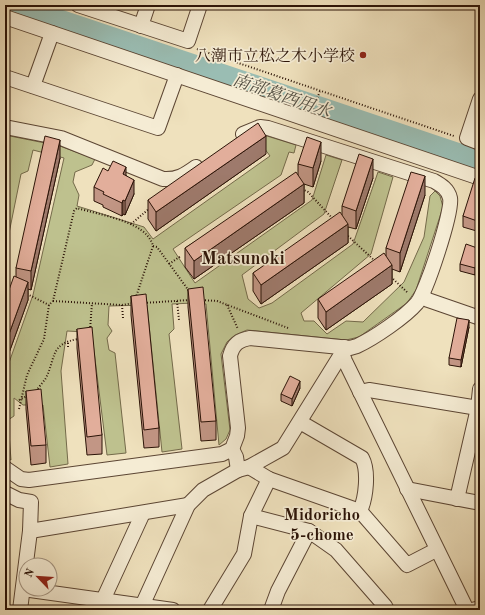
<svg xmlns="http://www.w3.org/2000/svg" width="485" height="615" font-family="'Old Standard TT','Noto Serif JP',serif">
  <rect width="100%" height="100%" fill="#efe1bd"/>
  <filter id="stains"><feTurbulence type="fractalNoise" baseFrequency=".005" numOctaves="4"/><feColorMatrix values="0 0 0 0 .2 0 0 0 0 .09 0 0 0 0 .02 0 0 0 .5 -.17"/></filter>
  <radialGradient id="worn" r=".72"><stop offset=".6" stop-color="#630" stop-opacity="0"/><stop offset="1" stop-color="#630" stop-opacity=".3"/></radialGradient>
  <!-- green -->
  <polygon fill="#bec18e" stroke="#746a4a" points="5,135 60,146 95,159 92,165 75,172 73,182 79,195 77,206 144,227 153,239 270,156 256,137 267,136 296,145 294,153 289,152 281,175 173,249 195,283 312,200 326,155 342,160 324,214 242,275 248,299 259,308 272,303 353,244 378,172 393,177 371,254 301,313 304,321 314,321 327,334 346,321 363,322 404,282 424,237 430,196 435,191 440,196 443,207 416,290 407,303 359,337 346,340 247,330 235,335 227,342 221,354 230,430 226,439 219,445 206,304 193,303 172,304 174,329 169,334 182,449 162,452 147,305 109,306 108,325 112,331 107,338 109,350 115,353 126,453 107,455 92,335 86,332 67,331 61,371 68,464 50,467 43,405 23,405 14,398 14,416 8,420 11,460 5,456 5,374 33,295 64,158 33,150 28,171 21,174 5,253 5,162 7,155 5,154"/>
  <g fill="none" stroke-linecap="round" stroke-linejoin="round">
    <!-- river -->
    <polyline stroke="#9abdb3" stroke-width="21" points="15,5 480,161"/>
    <!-- minor casing -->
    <g stroke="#5c4634" stroke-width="16">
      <g id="minor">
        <polyline points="78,5 188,41 200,5"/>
        <polyline points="5,17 480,178"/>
        <polyline points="141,26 148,5"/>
        <polyline points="5,77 158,128 177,75"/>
        <polyline points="33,86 52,33"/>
        <polyline points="480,99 467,138 480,143"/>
        <path d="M5 127 61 138 163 179C177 180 185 175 196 167"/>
        <polyline points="422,296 428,300 480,318"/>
        <polyline points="344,347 342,353 345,361 467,610"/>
        <polyline points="360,392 369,390 478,408"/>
        <path d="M300 422 362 458C369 471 366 498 360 511"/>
        <polyline points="232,449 236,457 238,470 249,467 283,448 342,353"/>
        <polyline points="249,467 269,479 360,511 407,565 436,550"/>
        <path d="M5 468 21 479 29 480 222 454 232 449 237 436 238 428 230 356C233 344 239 340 250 338L350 348 357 346C374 338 405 317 417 303 426 293 453 211 450 198 448 189 441 185 434 181L268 128 260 127 243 134"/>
        <polyline points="407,489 480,503"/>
        <polyline points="5,493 19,500 31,502 30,531 20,610"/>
        <polyline points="457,499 478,408 480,389"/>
        <polyline points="251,516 269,479"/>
        <polyline points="30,531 188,505"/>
        <polyline points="23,589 173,610"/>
        <polyline points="103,600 143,513"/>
        <polyline points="142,606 188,505 203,490 238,470"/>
        <polyline points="210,610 244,554 251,516 309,531 336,550 385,606 387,610"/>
        <polyline points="271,610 278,591 309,531"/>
        <polyline points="472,610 480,608"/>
      </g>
    </g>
    <!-- path -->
    <g stroke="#2b1307" stroke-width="2" stroke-dasharray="1 2" stroke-linecap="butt">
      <polyline points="197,49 454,136"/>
      <polyline points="313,109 320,91"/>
      <polyline points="302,189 308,192 333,219"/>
      <polyline points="131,224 150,208"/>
      <polyline points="348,236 375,261"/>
      <polyline points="153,246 157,247 189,291"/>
      <polyline points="169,264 181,256"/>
      <polyline points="391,277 408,293"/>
      <polyline points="5,289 12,289"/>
      <polyline points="27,294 49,305"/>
      <polyline points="202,300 217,301 288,328"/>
      <polyline points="53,301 122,305 134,303"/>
      <polyline points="177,301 179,320"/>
      <polyline points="144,303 189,300"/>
      <polyline points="122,305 123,318"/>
      <polyline points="227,305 238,329"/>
      <polyline points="90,330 92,303"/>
      <polyline points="68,347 68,341"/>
      <path d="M36 391C39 387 43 382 46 378 56 357 50 344 78 339"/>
      <polyline points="19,400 27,396"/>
      <path d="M19 409 27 375 44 339 49 305 53 301 74 211 77 208C99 215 147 221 153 246L136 297"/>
    </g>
    <!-- minor -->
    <use href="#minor" stroke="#f5ecd4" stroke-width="14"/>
  </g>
  <!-- wall -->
  <g fill="#c29685" stroke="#2b1307">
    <polygon points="266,154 156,231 148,219 148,200"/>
    <polygon points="60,158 31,290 28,289 28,300 5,364 5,301 16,277 16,268"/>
    <polygon points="321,161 313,187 304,184 304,203 194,279 185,267 185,248 298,176 298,164"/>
    <polygon points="108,171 126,175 134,194 125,215 123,214 122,216 103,207 103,205 94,201 94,187"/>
    <polygon points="373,178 356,229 348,227 348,243 261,304 253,291 253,273 342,215 342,206"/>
    <polygon points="480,180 480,232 463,227 463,216"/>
    <polygon points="425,195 400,272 392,269 392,284 326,330 318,318 318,299 386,256 386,248"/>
    <polygon points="480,249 480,259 475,275 460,271 460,264"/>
    <polygon points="188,289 216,421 216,440 201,441 188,307"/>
    <polygon points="131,296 159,428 159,447 144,448 131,315"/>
    <polygon points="469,327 461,367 449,365 449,358"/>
    <polygon points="77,329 102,435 102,454 87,455 77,348"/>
    <polygon points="300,388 292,406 281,401 281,394"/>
    <polygon points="26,391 46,445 46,463 31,465 26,409"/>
  </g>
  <!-- shaded-wall -->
  <g fill="#9e7a6c" stroke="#2b1307">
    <polygon points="266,136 266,154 156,231 156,212"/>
    <polygon points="60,140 60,158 31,290 31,271"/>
    <polygon points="321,142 321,161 313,187 313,168"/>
    <polygon points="373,159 373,178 356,229 356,211"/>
    <polygon points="126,167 126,180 123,174"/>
    <polygon points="425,176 425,195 400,272 400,253"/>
    <polygon points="134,180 134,194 125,215 125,201"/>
    <polygon points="304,184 304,203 194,279 194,261"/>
    <polygon points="123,200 123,214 122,216 122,203"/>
    <polygon points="348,224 348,243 261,304 261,285"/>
    <polygon points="480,252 480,259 475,275 475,268"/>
    <polygon points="392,265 392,284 326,330 326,312"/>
    <polygon points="28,282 28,300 5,364 5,345"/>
    <polygon points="469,320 469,327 461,367 461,360"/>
    <polygon points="300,381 300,388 292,406 292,399"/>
  </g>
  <!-- building -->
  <g fill="#e2ae9b" stroke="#2b1307">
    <polygon points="258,123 266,136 156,212 148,200"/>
    <polygon points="45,136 60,140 31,271 16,268"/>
    <polygon points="307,137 321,142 313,168 298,164"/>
    <polygon points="359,154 373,159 356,211 342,206"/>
    <polygon points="113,161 126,167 123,174 134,180 125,201 123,200 122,203 103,194 104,192 94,187 103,168 108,171"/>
    <polygon points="296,172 304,184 194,261 185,248"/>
    <polygon points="411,172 425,176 400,253 386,248"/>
    <polygon points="475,178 480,180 480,222 463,216"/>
    <polygon points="340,212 348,224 261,285 253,273"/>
    <polygon points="466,244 480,249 480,252 475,268 460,264"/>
    <polygon points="384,253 392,265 326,312 318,299"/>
    <polygon points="14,276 28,282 5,345 5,301"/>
    <polygon points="203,287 216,421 201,422 188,289"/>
    <polygon points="146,294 159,428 144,430 131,296"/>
    <polygon points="457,318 469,320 461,360 449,358"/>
    <polygon points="92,327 102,435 87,437 77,329"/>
    <polygon points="290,376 300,381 292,399 281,394"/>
    <polygon points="41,389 46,445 31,446 26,391"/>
  </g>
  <!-- markers -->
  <circle fill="#8f2418" stroke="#f5ecd4" stroke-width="1.5" cx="363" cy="55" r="4"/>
  <g text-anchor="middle" stroke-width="3.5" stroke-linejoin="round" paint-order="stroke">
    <!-- poi labels -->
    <g font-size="16" fill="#2b1307" stroke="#f5ecd4" text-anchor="end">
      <text x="355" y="61">八潮市立松之木小学校</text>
    </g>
    <!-- water labels -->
    <g font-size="17" font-style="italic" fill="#524e43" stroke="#f5ecd4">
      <text transform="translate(282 95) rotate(19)" y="6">南部葛西用水</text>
    </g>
    <!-- neighbourhood labels -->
    <g font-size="17" font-weight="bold" fill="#2b1307" stroke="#f5ecd4">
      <text x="322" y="520">Midoricho<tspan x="322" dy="20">5-chome</tspan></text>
    </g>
    <!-- quarter labels -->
    <g font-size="18" font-weight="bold" fill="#2b1307" stroke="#f5ecd4">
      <text x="243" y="264">Matsunoki</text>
    </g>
  </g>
  <!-- margin -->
  <rect width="485" height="615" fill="none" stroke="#efe1bd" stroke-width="20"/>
  <rect x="6" y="6" width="473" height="603" fill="none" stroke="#2b1307" stroke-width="2"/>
  <rect x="10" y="10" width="465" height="595" fill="none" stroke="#2b1307"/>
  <!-- north arrow -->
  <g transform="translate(38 577) rotate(295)"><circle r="19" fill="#f5ecd4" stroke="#a49582"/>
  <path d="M0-3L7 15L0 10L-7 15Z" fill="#8f2418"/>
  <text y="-6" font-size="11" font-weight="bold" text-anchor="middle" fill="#2b1307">N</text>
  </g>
  <rect width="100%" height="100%" filter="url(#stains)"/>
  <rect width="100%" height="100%" fill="url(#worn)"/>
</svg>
